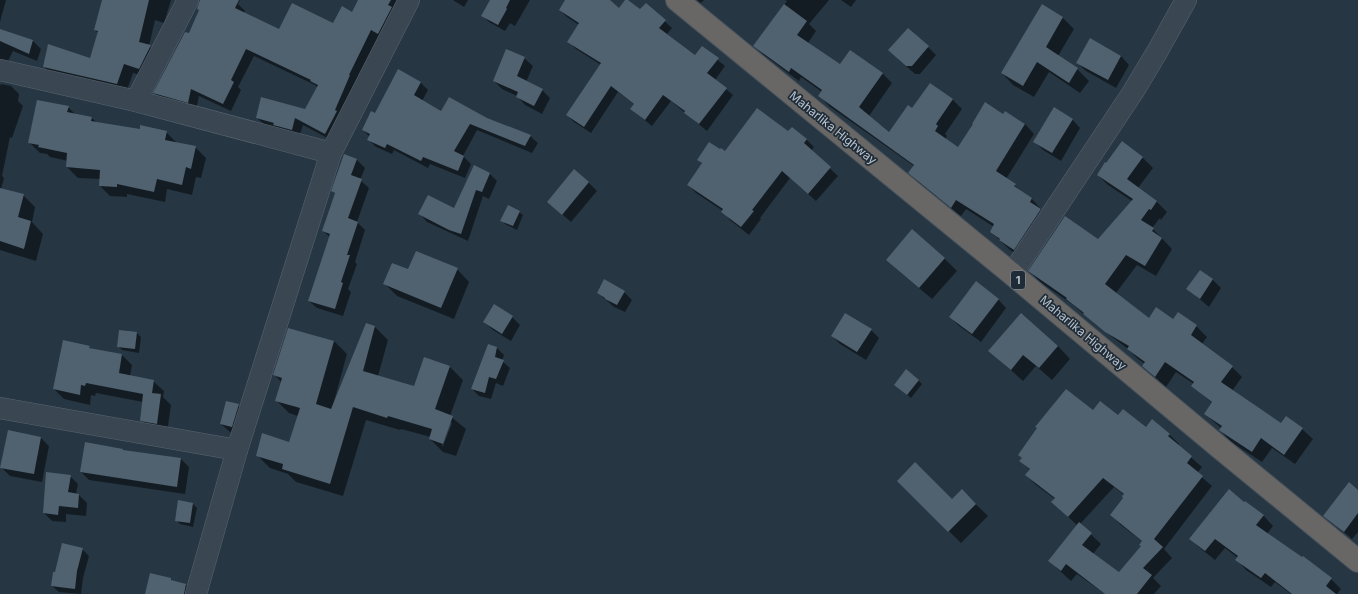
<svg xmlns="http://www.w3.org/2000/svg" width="1358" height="594" font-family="Inter,sans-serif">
  <rect width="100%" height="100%" fill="#263643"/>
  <!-- shadow -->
  <g fill="#0007" fill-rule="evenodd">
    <polygon points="0,0 6,0 0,22"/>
    <polygon points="103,0 171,0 164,23 155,20 149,46 160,55 148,77 133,73 126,93 53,76 44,67 90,59 98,33 95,30"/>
    <polygon points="202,0 240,0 238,4 245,11 244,13 279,31 334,25 352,13 360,0 401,0 333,141 303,125 299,137 265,125 257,118 306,111 318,88 315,85 254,56 238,87 241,90 231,111 199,96 196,110 162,101 155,93 190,34 200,11"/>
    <polygon points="453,0 468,0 464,7"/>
    <polygon points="491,0 530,0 515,26 510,23 505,31 489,22 482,15"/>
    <polygon points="566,0 608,0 620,9 627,0 641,11 646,4 672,28 667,34 696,56 702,47 725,66 715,80 733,95 707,131 671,101 652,126 631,109 635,105 618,92 591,133 574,122 567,115 601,65 576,49 569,42 579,25 567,17 560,10"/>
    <polygon points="697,0 704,0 701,3"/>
    <polygon points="785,0 829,0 809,24 816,31 808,43 841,66 850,52 883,74 892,83 869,116 890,133 913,109 952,99 962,109 945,134 947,136 945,139 958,148 1003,115 1005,112 1025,124 1034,134 1006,179 1032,199 1050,219 1023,259 1010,250 991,232 994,227 966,209 961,216 919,183 910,173 914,166 829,106 820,96 822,92 801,77 799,81 764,55 755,46 787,1"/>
    <polygon points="841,0 856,0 851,7"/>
    <polygon points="1063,18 1074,29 1058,56 1077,69 1089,81 1080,93 1049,72 1034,97 1013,85 1002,73"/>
    <polygon points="0,30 33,41 41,49 37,61 13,51 7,63 0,60"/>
    <polygon points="928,47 936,55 920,74 915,74 898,59"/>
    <polygon points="1121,56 1129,65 1116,88 1086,71 1077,63"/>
    <polygon points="524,58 533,66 526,82 542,90 550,98 542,114 525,105 517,96 502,89 494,81"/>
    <polygon points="420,82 428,90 422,101 441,113 486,119 530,136 538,143 532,153 477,130 463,156 471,164 465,178 430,164 428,168 394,150 392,154 376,147 369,140 370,137 363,130 375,114"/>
    <polygon points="1,84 11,86 19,94 18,101 23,106 12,138 10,137 2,176 4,178 1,189 23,195 35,207 32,222 43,234 36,261 0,250 0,86"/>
    <polygon points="68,107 76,115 92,118 96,122 140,130 166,132 177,143 195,147 206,158 201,178 196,177 192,195 167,189 165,202 127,194 127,197 110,196 100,186 100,179 78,178 67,167 68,161 50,157 47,154 40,153 29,142"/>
    <polygon points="1072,119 1080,128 1061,161 1043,150 1035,142"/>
    <polygon points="788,133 806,139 814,147 811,151 838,176 816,201 790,178 760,218 761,219 749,235 730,220 723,211 696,193 688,185 702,164 698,159 720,151 726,152"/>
    <polygon points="1142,157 1153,168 1138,188 1156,201 1167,212 1161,220 1160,218 1152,228 1172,249 1156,276 1137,265 1116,293 1149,319 1173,320 1196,326 1207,337 1202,344 1232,367 1242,377 1232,391 1282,424 1302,429 1313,439 1295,464 1272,448 1262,462 1231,442 1220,430 1221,428 1205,414 1212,403 1193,386 1194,384 1176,372 1166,387 1143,366 1145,364 1138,359 1128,349 1095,324 1072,304 1040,282 1030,271 1099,240 1132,201 1108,185 1098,175"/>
    <polygon points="357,160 365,168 360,180 369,188 357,222 365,230 355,262 357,264 348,289 351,292 343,316 317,308 309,301 330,237 323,231 335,194 333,191"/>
    <polygon points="490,174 497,181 489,199 483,196 468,241 427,222 420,214 455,209"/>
    <polygon points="588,182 597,191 571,222 548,202"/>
    <polygon points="519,212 523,215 517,230 505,224 502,220"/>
    <polygon points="944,258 957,271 932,299 900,272 887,260"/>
    <polygon points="457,269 469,282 454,319 397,296 384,283 409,271"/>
    <polygon points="1200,271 1213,280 1221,288 1209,307 1188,289"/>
    <polygon points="624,292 632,300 625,312 614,307 598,293"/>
    <polygon points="998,299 1006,308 981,342 958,325 950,317"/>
    <polygon points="512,317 520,325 511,341 493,330 484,322"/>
    <path d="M375 327 388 340 378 376 414 387 450 367 463 380 450 416 466 429 456 456 443 452 430 439 431 437 401 429 400 430 366 420 343 496 296 482 288 474 270 468 257 455 290 443 298 416 289 413 276 400 281 382 275 375 334 341 347 354 333 405ZM450 423H452L443 446H442Z"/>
    <polygon points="871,330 879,338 866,360 840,344 832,336"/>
    <polygon points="137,333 141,337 139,353 122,350 118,346"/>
    <polygon points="488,345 497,348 504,355 502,361 510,368 503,386 496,383 491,399 479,396 472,389"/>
    <polygon points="1058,346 1070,359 1052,380 1036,366 1023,381 990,351"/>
    <polygon points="89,347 92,350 122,355 132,365 130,376 153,381 164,391 163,397 171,405 167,433 151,430 141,420 143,402 96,393 95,396 91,395 90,405 64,399 54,389"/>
    <polygon points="918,380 922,384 911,398 899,388"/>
    <polygon points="238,405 247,413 240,435 230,432 221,424"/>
    <path d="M1093 412 1119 417 1146 428 1169 434 1179 444 1178 446 1202 467 1197 473 1212 486 1164 549 1172 558 1153 578 1161 586 1154 594H1105L1077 574 1071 581 1049 561 1078 526 1052 502 1055 499 1036 485 1026 475 1030 470 1021 461ZM1114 487 1124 495V498L1111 515 1121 525 1143 542 1142 546 1120 573 1093 554 1101 544 1080 524Z"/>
    <polygon points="40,437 49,446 42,482 10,476 1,467"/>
    <polygon points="123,449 124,451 181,459 189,467 185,494 89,480 81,472"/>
    <polygon points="70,476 78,484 76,494 79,495 87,503 86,516 66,514 66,522 52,521 44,513"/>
    <polygon points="898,481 952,501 962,491 988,516 961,543"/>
    <polygon points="1358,491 1358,532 1352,539 1325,516"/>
    <polygon points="1246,502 1264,516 1273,526 1267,534 1331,579 1341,589 1337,594 1291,594 1275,582 1271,587 1246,570 1237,560 1238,558 1225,548 1215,560 1200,548 1190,539"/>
    <polygon points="193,504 197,508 193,527 180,524 176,520"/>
    <polygon points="82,549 89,556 83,578 81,594 59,592 52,586"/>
    <polygon points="171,579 173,582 186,585 193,593 193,594 146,594"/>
  </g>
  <!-- building -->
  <g fill="#506170">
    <polygon points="102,0 149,0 139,42 151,45 139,69 124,64 117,84 43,67 48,44 90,58 98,31 94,30"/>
    <polygon points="200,0 239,0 235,8 279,29 292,3 333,23 342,6 352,12 358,0 391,0 388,5 392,7 378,34 371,30 349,75 350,75 335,110 337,111 325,134 295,118 292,130 273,125 274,123 256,118 261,97 305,109 318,85 310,81 311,80 246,49 231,80 234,82 223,104 191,89 188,103 153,93 185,32 189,33 199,10 197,9"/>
    <polygon points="490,0 510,0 506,8 507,9 498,25 481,16"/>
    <polygon points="565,0 610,0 619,8 625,0 628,0 640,9 646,3 666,20 659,28 695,55 702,46 719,58 707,73 727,88 699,124 684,113 685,111 663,95 645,120 630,109 634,104 611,86 584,127 566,115 601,63 567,42 579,23 559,10"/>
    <polygon points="784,4 807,21 797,35 840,64 850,50 883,73 859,107 889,132 908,105 912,108 930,83 953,99 936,124 938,126 935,131 958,147 973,124 972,124 985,102 1003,114 1005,111 1025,124 996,171 1016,184 1014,186 1032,198 1030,202 1041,209 1014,250 999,240 1000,239 990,232 994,224 956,200 951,208 908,173 914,165 818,96 822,90 791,68 789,72 753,46"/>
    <polygon points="1042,4 1063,17 1046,47 1078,68 1069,83 1037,62 1023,86 1001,73"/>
    <polygon points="908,28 929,46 912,66 906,66 888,50"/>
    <polygon points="0,29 33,40 29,54 0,41"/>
    <polygon points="1090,38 1121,56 1108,80 1076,63"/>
    <polygon points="506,49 525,57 517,76 543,89 534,106 516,97 518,92 493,81"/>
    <polygon points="398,69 421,82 414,95 441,111 449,97 487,118 531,135 525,146 470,124 454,151 464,156 458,171 423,157 421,161 387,144 385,148 367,140 370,134 362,130 371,111 375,113"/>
    <polygon points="37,100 69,106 67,112 92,117 91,121 140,129 140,125 167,131 165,140 196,146 191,169 186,167 182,185 157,179 154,192 117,184 117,187 99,186 100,170 66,167 67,153 38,147 39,145 28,143"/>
    <polygon points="1054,107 1073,119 1052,153 1033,142"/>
    <polygon points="757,108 788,131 792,127 807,139 804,143 831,167 808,194 782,171 752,210 754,211 741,227 721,212 723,209 687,185 702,163 697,160 709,142 720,149 721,148 725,151"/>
    <polygon points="1122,141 1143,157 1127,179 1157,201 1151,210 1149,209 1141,220 1154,228 1152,231 1162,238 1145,266 1126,255 1105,284 1149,318 1156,307 1173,319 1178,312 1197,325 1191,335 1233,366 1221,382 1281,423 1286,416 1303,428 1284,455 1261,438 1252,452 1220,431 1219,430 1222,426 1204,414 1212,402 1191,386 1194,382 1165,362 1155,377 1142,366 1145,362 1127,349 1129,346 1105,332 1083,314 1084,313 1066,299 1067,298 1028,271 1065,216 1098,239 1133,199 1097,175 1105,162 1106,163"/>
    <polygon points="344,154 357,159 351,175 362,179 348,218 358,222 347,255 350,255 341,282 343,283 335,309 308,301 330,234 322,231 335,193 331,191"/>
    <polygon points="474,165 490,173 482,192 476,190 461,234 449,230 418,214 428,195 454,208"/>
    <polygon points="574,169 589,182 562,215 547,202"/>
    <polygon points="0,188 24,194 18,217 31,221 24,249 0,241"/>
    <polygon points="508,205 520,211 513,226 500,221"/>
    <polygon points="912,229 945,258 919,288 886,260"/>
    <polygon points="416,251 458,268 441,308 383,284 392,263 408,269"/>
    <polygon points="1200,270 1213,279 1200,299 1186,289"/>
    <polygon points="604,279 625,291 617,305 605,299 605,298 597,293"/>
    <polygon points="976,281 999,299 972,334 949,317"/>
    <polygon points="494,304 513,316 502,334 483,322"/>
    <polygon points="845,313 872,329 857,352 831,336"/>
    <polygon points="1021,313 1058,346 1039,368 1023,355 1011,370 988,351"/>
    <polygon points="366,323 375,326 363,371 414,386 424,357 450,366 435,409 453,416 443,444 429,439 432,429 388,416 387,418 353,407 330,484 282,469 283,464 256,456 262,433 289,442 300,408 275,401 282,378 273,375 288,328 334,341 316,404 331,409"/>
    <polygon points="119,330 137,332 135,349 117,347"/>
    <polygon points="63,340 90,346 89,348 122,354 119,373 154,380 152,393 161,394 157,424 140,421 143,394 86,383 85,386 81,385 80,395 53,389"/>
    <polygon points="488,344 497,347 495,357 504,360 496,379 489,377 485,393 471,389"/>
    <polygon points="906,369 919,380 907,395 894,385"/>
    <polygon points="1066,389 1093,410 1100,401 1118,415 1123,409 1146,427 1152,419 1170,434 1168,436 1192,456 1187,463 1203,476 1154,539 1163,547 1143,568 1152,575 1137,594 1105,594 1066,564 1061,571 1048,561 1079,522 1092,533 1082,545 1119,572 1141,546 1139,545 1142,541 1110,515 1123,498 1122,496 1124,494 1103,478 1068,517 1051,502 1055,498 1025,475 1030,469 1019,461 1022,458 1018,455 1037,428 1035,427"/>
    <polygon points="226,401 239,404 232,427 220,424"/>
    <polygon points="8,430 41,437 34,474 0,468"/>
    <polygon points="85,442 123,449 123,450 181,458 177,487 80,472"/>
    <polygon points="915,462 952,499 962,489 976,504 948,532 897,481"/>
    <polygon points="46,472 71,475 68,492 79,494 78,508 59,506 58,515 43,513"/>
    <polygon points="1349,482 1358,490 1358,513 1344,532 1323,516"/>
    <polygon points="1229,489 1244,502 1245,501 1264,515 1256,525 1302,557 1303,556 1332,578 1326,586 1336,594 1292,594 1265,573 1261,578 1235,560 1238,556 1215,539 1205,551 1189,539"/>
    <polygon points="178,500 193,503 190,523 175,521"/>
    <polygon points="62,543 83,548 77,571 75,589 51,586 53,572 55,572"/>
    <polygon points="150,573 171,578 171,580 186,584 184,594 145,594"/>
  </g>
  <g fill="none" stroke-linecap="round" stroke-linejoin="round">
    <!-- minor casing -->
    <g stroke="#586570" stroke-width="22">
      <g id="minor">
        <polyline points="0,70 136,101 331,153"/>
        <polyline points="136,101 188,0"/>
        <polyline points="1012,274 1133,92 1157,52 1186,0"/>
        <polyline points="0,408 237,450"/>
        <polyline points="196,594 237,450 331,153 409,0"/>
      </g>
    </g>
    <!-- trunk casing -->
    <g stroke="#45525d" stroke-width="24">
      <polyline id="trunk" points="677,0 1012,274 1219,447 1358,561"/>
    </g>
    <!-- minor -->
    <use href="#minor" stroke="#3a4753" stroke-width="21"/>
    <!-- trunk -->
    <use href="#trunk" stroke="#686765" stroke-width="22"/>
  </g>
  <g text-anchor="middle" stroke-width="3.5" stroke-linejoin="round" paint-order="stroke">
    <!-- shield labels -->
    <rect fill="#1f2c38" stroke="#8995a0" stroke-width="1" x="1011" y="271" width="14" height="18" rx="3"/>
    <g font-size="11" font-weight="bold" fill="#b7c2cd">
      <text x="1018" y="284">1</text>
    </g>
    <!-- street labels -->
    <g font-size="12" fill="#b7c2cd" stroke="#1f2c38">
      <text transform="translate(833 128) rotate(39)" y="4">Maharlika Highway</text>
      <text transform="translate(1083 333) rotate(40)" y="4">Maharlika Highway</text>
    </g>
  </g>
</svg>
